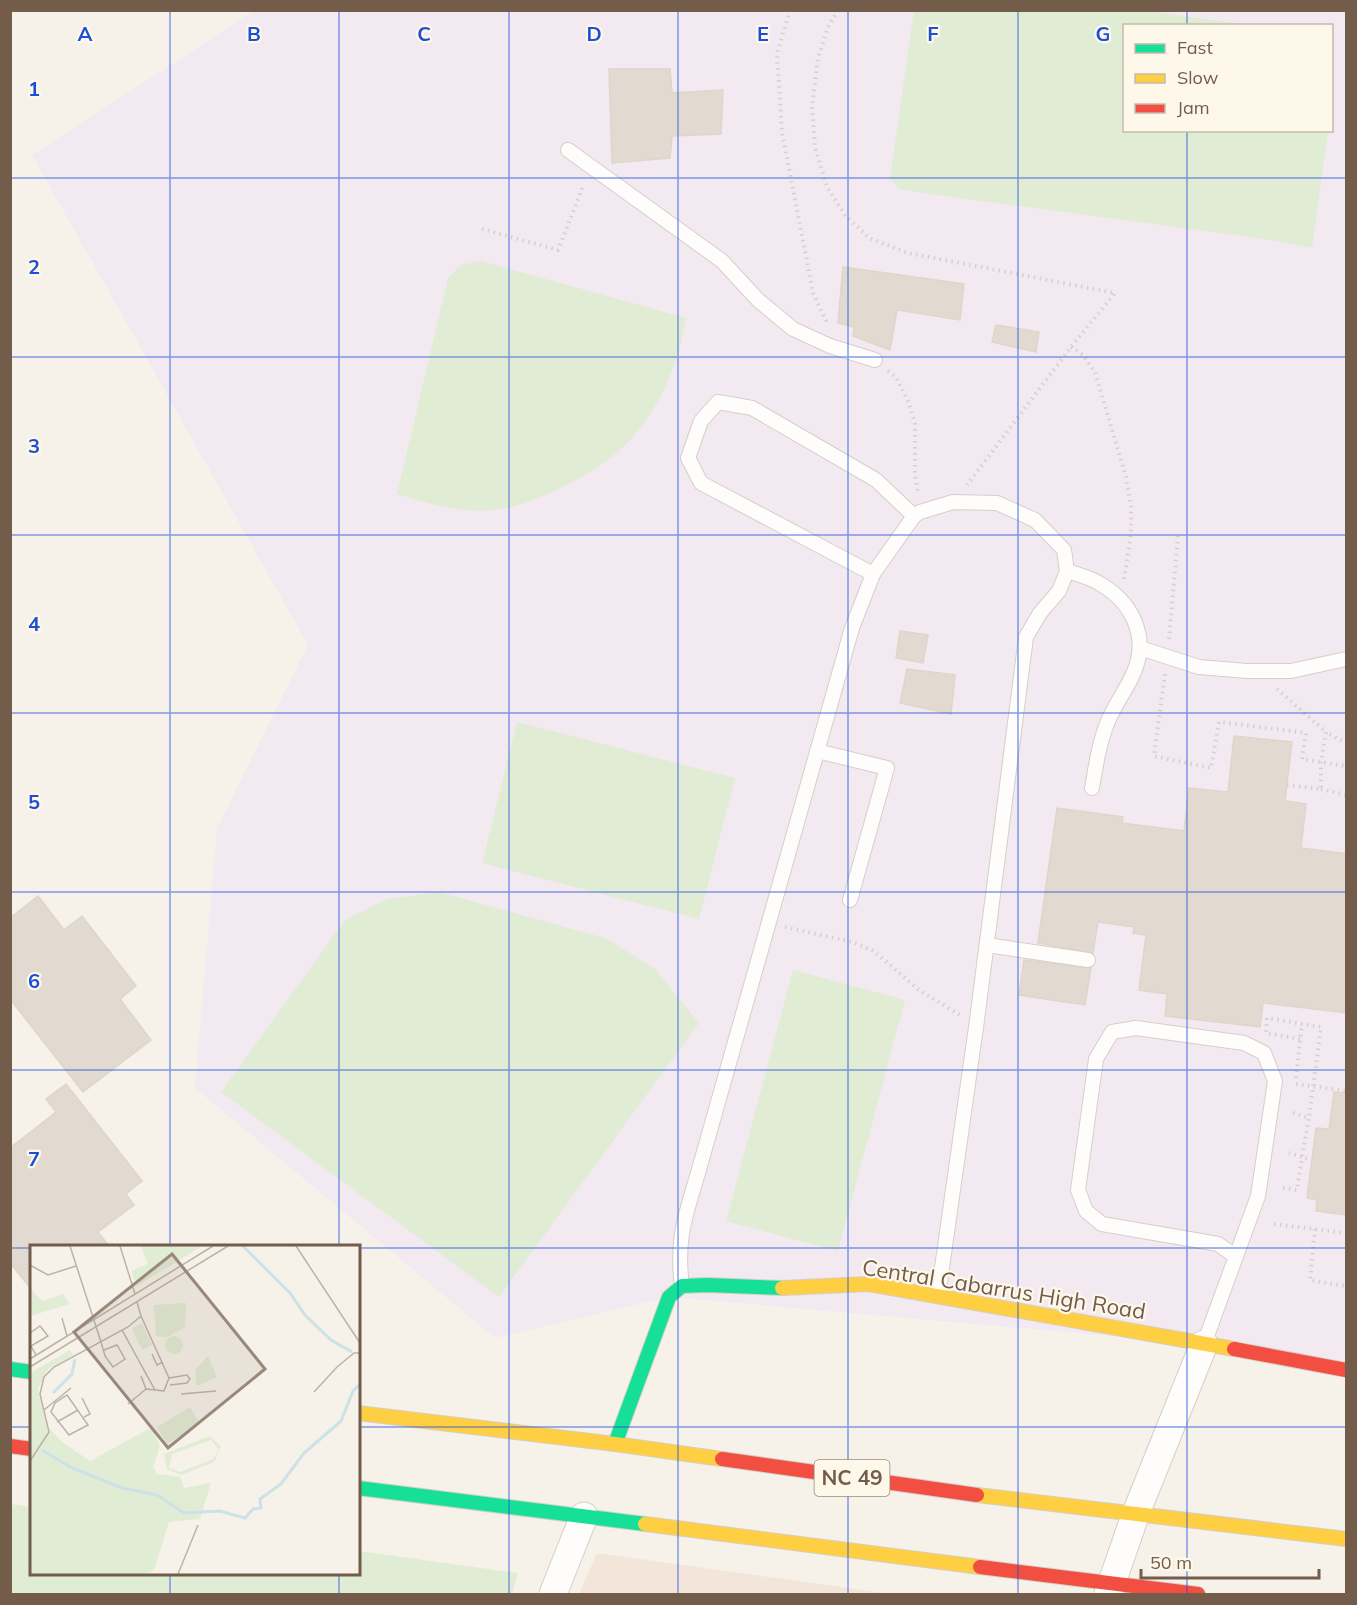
<svg xmlns="http://www.w3.org/2000/svg" width="1357" height="1605" font-family="Mulish,sans-serif">
  <rect width="100%" height="100%" fill="#f6f2e9"/>
  <!-- commercial -->
  <polygon fill="#f4e5da" points="597,1553 892,1594 579,1594"/>
  <!-- education -->
  <path fill="#f3e9f1" fill-rule="evenodd" d="M254 11H1346V1367L1204 1344 669 1297 495 1338 195 1088 217 828 308 645 32 155ZM1124 26H1332V130H1124Z"/>
  <!-- green -->
  <g fill="#e1ecd4">
    <polygon points="1142,10 1247,25 1124,26 1124,130 1328,131 1312,248 1257,238 937,195 899,189 890,179 914,11"/>
    <path d="M481 261 686 318C679 363 660 408 629 441 609 463 575 482 548 494 533 500 517 507 500 509 465 515 430 504 397 494L448 278 461 265Z"/>
    <polygon points="517,722 735,778 699,919 482,863"/>
    <polygon points="439,892 608,939 656,970 699,1023 499,1297 221,1092 345,920 387,899"/>
    <polygon points="793,970 905,1000 838,1251 726,1221"/>
    <polygon points="10,1504 31,1507 32,1574 358,1574 359,1551 518,1573 512,1594 11,1594"/>
  </g>
  <!-- building -->
  <g fill="#e2dad1" stroke="#dfd5cb" stroke-width="1.5">
    <polygon points="609,69 670,69 672,93 723,90 721,134 672,136 670,158 612,163"/>
    <polygon points="843,267 964,284 960,320 897,310 890,350 853,336 854,327 838,323"/>
    <polygon points="996,325 1039,332 1036,352 992,342"/>
    <polygon points="900,631 928,635 923,663 896,658"/>
    <polygon points="907,669 955,675 951,714 900,703"/>
    <polygon points="1234,736 1292,742 1285,801 1306,804 1301,848 1347,854 1347,1013 1263,1003 1260,1027 1165,1016 1167,994 1139,990 1146,935 1133,933 1134,927 1098,922 1093,953 1038,943 1057,808 1123,817 1122,823 1184,831 1189,788 1228,792"/>
    <polygon points="38,896 64,930 82,916 136,986 120,999 151,1040 83,1092 10,999 10,918"/>
    <polygon points="1024,960 1091,968 1085,1005 1019,995"/>
    <polygon points="66,1084 142,1181 126,1194 134,1205 98,1232 109,1246 32,1246 32,1290 10,1263 10,1148 56,1112 46,1099"/>
    <polygon points="1334,1092 1347,1093 1347,1215 1316,1211 1317,1200 1307,1198 1316,1128 1329,1129"/>
  </g>
  <g fill="none" stroke-linecap="round" stroke-linejoin="round">
    <!-- lane casing -->
    <g stroke="#d5cfc8" stroke-width="16">
      <g id="lane">
        <polyline points="568,150 722,261 758,300 793,329 830,346 875,360"/>
        <path d="M1067 571C1079 575 1092 578 1102 585 1132 603 1149 637 1134 672 1127 689 1115 704 1108 721 1099 743 1096 765 1092 788"/>
        <polyline points="873,574 701,483 688,458 701,421 718,402 752,408 876,480 914,516"/>
        <polyline points="1140,648 1199,667 1247,671 1291,671 1346,659"/>
        <polyline points="817,751 887,768 850,900"/>
        <polyline points="987,945 1088,960"/>
        <path d="M682 1286C676 1239 685 1217 698 1173L852 628 873 574 914 516 920 512 953 502 997 503 1035 520 1064 550 1067 571 1059 591 1040 613 1026 637 977 1020 938 1296"/>
        <polyline points="1204,1344 1258,1196 1275,1081 1264,1053 1244,1043 1136,1028 1112,1032 1096,1059 1078,1190 1086,1211 1102,1224 1218,1244 1235,1256"/>
      </g>
    </g>
    <!-- street casing -->
    <g stroke="#d5cfc8" stroke-width="29">
      <g id="street">
        <polyline points="553,1594 584,1516"/>
        <polyline points="1108,1594 1136,1513 1204,1344"/>
      </g>
    </g>
    <!-- fast casing -->
    <g stroke="#d5cfc7" stroke-width="16">
      <g id="fast">
        <polyline points="10,1369 32,1372"/>
        <polyline points="615,1444 669,1297 682,1286 707,1285 782,1288"/>
        <polyline points="358,1488 645,1524"/>
      </g>
    </g>
    <!-- slow casing -->
    <g stroke="#d5cfc7" stroke-width="16">
      <g id="slow">
        <polyline points="782,1288 869,1284 1234,1349"/>
        <polyline points="358,1413 615,1444 722,1459"/>
        <polyline points="977,1495 1346,1539"/>
        <polyline points="645,1524 980,1567"/>
      </g>
    </g>
    <!-- jam casing -->
    <g stroke="#d5cfc7" stroke-width="16">
      <g id="jam">
        <polyline points="1234,1349 1346,1370"/>
        <polyline points="10,1446 32,1449"/>
        <polyline points="722,1459 977,1495"/>
        <polyline points="980,1567 1198,1594"/>
      </g>
    </g>
    <!-- path -->
    <g stroke="#d7d0ca" stroke-width="4" stroke-dasharray="1.5 4.5" stroke-linecap="butt">
      <polyline points="790,10 777,53 782,132 813,293 828,325"/>
      <polyline points="838,10 828,27 818,58 812,106 815,147 827,187 845,215 869,238 908,253 1115,293 1071,347 967,485"/>
      <polyline points="482,229 558,250 584,184"/>
      <polyline points="1071,347 1083,355 1095,372 1126,477 1131,507 1131,533 1124,580"/>
      <polyline points="888,371 896,377 909,403 915,424 915,473 918,494"/>
      <polyline points="1169,639 1178,536"/>
      <polyline points="1165,674 1154,756 1211,768 1219,722 1306,733 1302,759 1346,766"/>
      <polyline points="1277,689 1326,732"/>
      <polyline points="1287,785 1321,789 1321,762 1326,732 1346,743"/>
      <polyline points="1321,789 1346,795 1346,791"/>
      <polyline points="785,927 853,942 874,951 919,990 960,1015"/>
      <polyline points="1300,1039 1266,1033 1267,1018 1321,1027 1309,1118"/>
      <polyline points="1296,1078 1302,1024"/>
      <polyline points="1296,1084 1346,1091"/>
      <polyline points="1293,1113 1309,1118 1302,1157 1311,1160"/>
      <polyline points="1283,1188 1297,1190 1302,1157 1289,1153"/>
      <polyline points="1274,1224 1346,1233"/>
      <polyline points="1315,1229 1310,1280 1346,1286"/>
    </g>
    <!-- lane -->
    <use href="#lane" stroke="#fefdfc" stroke-width="14"/>
    <!-- street -->
    <use href="#street" stroke="#fefdfc" stroke-width="27"/>
    <!-- fast -->
    <use href="#fast" stroke="#16e098" stroke-width="14"/>
    <!-- slow -->
    <use href="#slow" stroke="#ffcf43" stroke-width="14"/>
    <!-- jam -->
    <use href="#jam" stroke="#f24e42" stroke-width="14"/>
  </g>
  <!-- grid -->
  <path fill="none" stroke="#1d4ed8" stroke-width="1.5" stroke-opacity="0.55" d="M170 10V1246M339 10V1246M509 10V1594M678 10V1594M848 10V1594M1018 10V1594M1187 10V26M1187 130V1594M10 178H1346M10 357H1346M10 535H1346M10 713H1346M10 892H1346M10 1070H1346M10 1248H32M358 1248H1346M10 1427H32M358 1427H1346M170 1574V1594M339 1574V1594"/>
  <g text-anchor="middle" stroke-width="4.5" stroke-linejoin="round" paint-order="stroke">
    <!-- shield labels -->
    <rect fill="#fef8ea" stroke="#9d8b7a" stroke-width="1.5" x="814.5" y="1460" width="75" height="36" rx="4.5"/>
    <g font-size="21" font-weight="bold" fill="#735c4a">
      <text x="852" y="1485">NC 49</text>
    </g>
    <!-- street labels -->
    <g font-size="22" fill="#735c4a" stroke="#fef8ea">
      <text transform="translate(1004 1289) rotate(9)" y="8">Central Cabarrus High Road</text>
    </g>
  </g>
  <!-- overview -->
  <g transform="translate(30 1245)">
    <rect width="330" height="330" fill="#f6f2e9"/>
    <path d="M111 1H172L107 41 101 26 118 19ZM0 43 12 56 33 49 40 59 0 71ZM156 58 155 82 137 92 126 91 124 60ZM112 78 122 100 112 105 102 83ZM135 100a9 9 0 1 1 18 0a9 9 0 1 1-18 0ZM40 105 43 110 18 124 8 144 19 183 32 197 60 216 122 182 130 201 123 222 127 229 150 232 154 243 181 238 170 274 139 277 124 325 116 329H0V128ZM178 111 187 132 167 141 165 125ZM160 162 170 179 137 199 127 182ZM180 191 191 202 184 217 151 230 137 224 134 209ZM181 195 189 205 183 214 150 227 139 223 142 209Z" fill="#e1ecd4" fill-rule="evenodd"/>
    <path fill="none" stroke="#cbe2e6" stroke-width="3" d="M213 1 260 48 275 70 301 95 322 107M23 148 42 129 45 114M12 205 40 222 92 243 127 250 154 268 190 266 215 273 223 264 231 263 230 254 251 239 274 208 311 176 323 146 330 139"/>
    <path fill="none" stroke="#beb2a4" stroke-width="1.5" d="M40 1 71 97 75 111 83 122 95 114 87 100 74 105M90 1 105 49M266 1 330 98M0 20 18 30 46 21M32 73 37 91M92 85 125 145 134 146 139 133 111 71M0 88 10 81 18 91 1 101 6 110M122 109 127 120 133 117M0 114 183 1M0 122 198 1M111 131 116 144 125 145M139 133 157 130 160 134 157 138 140 140M284 147 307 122 324 108H330M151 149 186 146M37 150 58 180 39 190 21 167 25 158ZM52 153 60 169 54 172M98 159 116 144M14 165 41 143M27 177 48 165M0 216 19 187 10 149 14 132 24 122 98 82 111 71 107 57M148 329 168 280"/>
    <path fill="#9a887a" fill-opacity="0.15" stroke="#9a887a" stroke-width="3" d="M142 9 235 124 138 203 44 87Z"/>
    <rect width="330" height="330" fill="none" stroke="#735c4a" stroke-width="3"/>
  </g>
  <g font-size="20" text-anchor="middle" font-weight="bold" fill="#1d4ed8" stroke="#fef8ea" stroke-width="4.5" stroke-linejoin="round" paint-order="stroke">
    <text x="85" y="41">A</text>
    <text x="254" y="41">B</text>
    <text x="424" y="41">C</text>
    <text x="594" y="41">D</text>
    <text x="763" y="41">E</text>
    <text x="933" y="41">F</text>
    <text x="1103" y="41">G</text>
    <text x="34" y="96">1</text>
    <text x="34" y="274">2</text>
    <text x="34" y="453">3</text>
    <text x="34" y="631">4</text>
    <text x="34" y="809">5</text>
    <text x="34" y="988">6</text>
    <text x="34" y="1166">7</text>
  </g>
  <!-- border -->
  <rect width="1357" height="1605" fill="none" stroke="#735c4a" stroke-width="24"/>
  <!-- legend -->
  <rect x="1123" y="24" width="210" height="108" fill="#fef8ea" stroke="#c6baaa" stroke-width="1.5"/>
  <rect x="1135" y="44" width="30" height="9" fill="#16e098" stroke="#c6baaa" stroke-width="1.5"/>
  <text x="1177" y="54" font-size="18" fill="#735c4a">Fast</text>
  <rect x="1135" y="74" width="30" height="9" fill="#ffcf43" stroke="#c6baaa" stroke-width="1.5"/>
  <text x="1177" y="84" font-size="18" fill="#735c4a">Slow</text>
  <rect x="1135" y="104" width="30" height="9" fill="#f24e42" stroke="#c6baaa" stroke-width="1.5"/>
  <text x="1177" y="114" font-size="18" fill="#735c4a">Jam</text>
  <!-- scale -->
  <path d="M1141 1569v9h178v-9" fill="none" stroke="#735c4a" stroke-width="3"/>
  <text x="1150" y="1569" font-size="18" fill="#735c4a" stroke="#fef8ea" stroke-width="4.5" paint-order="stroke">50 m</text>
</svg>
